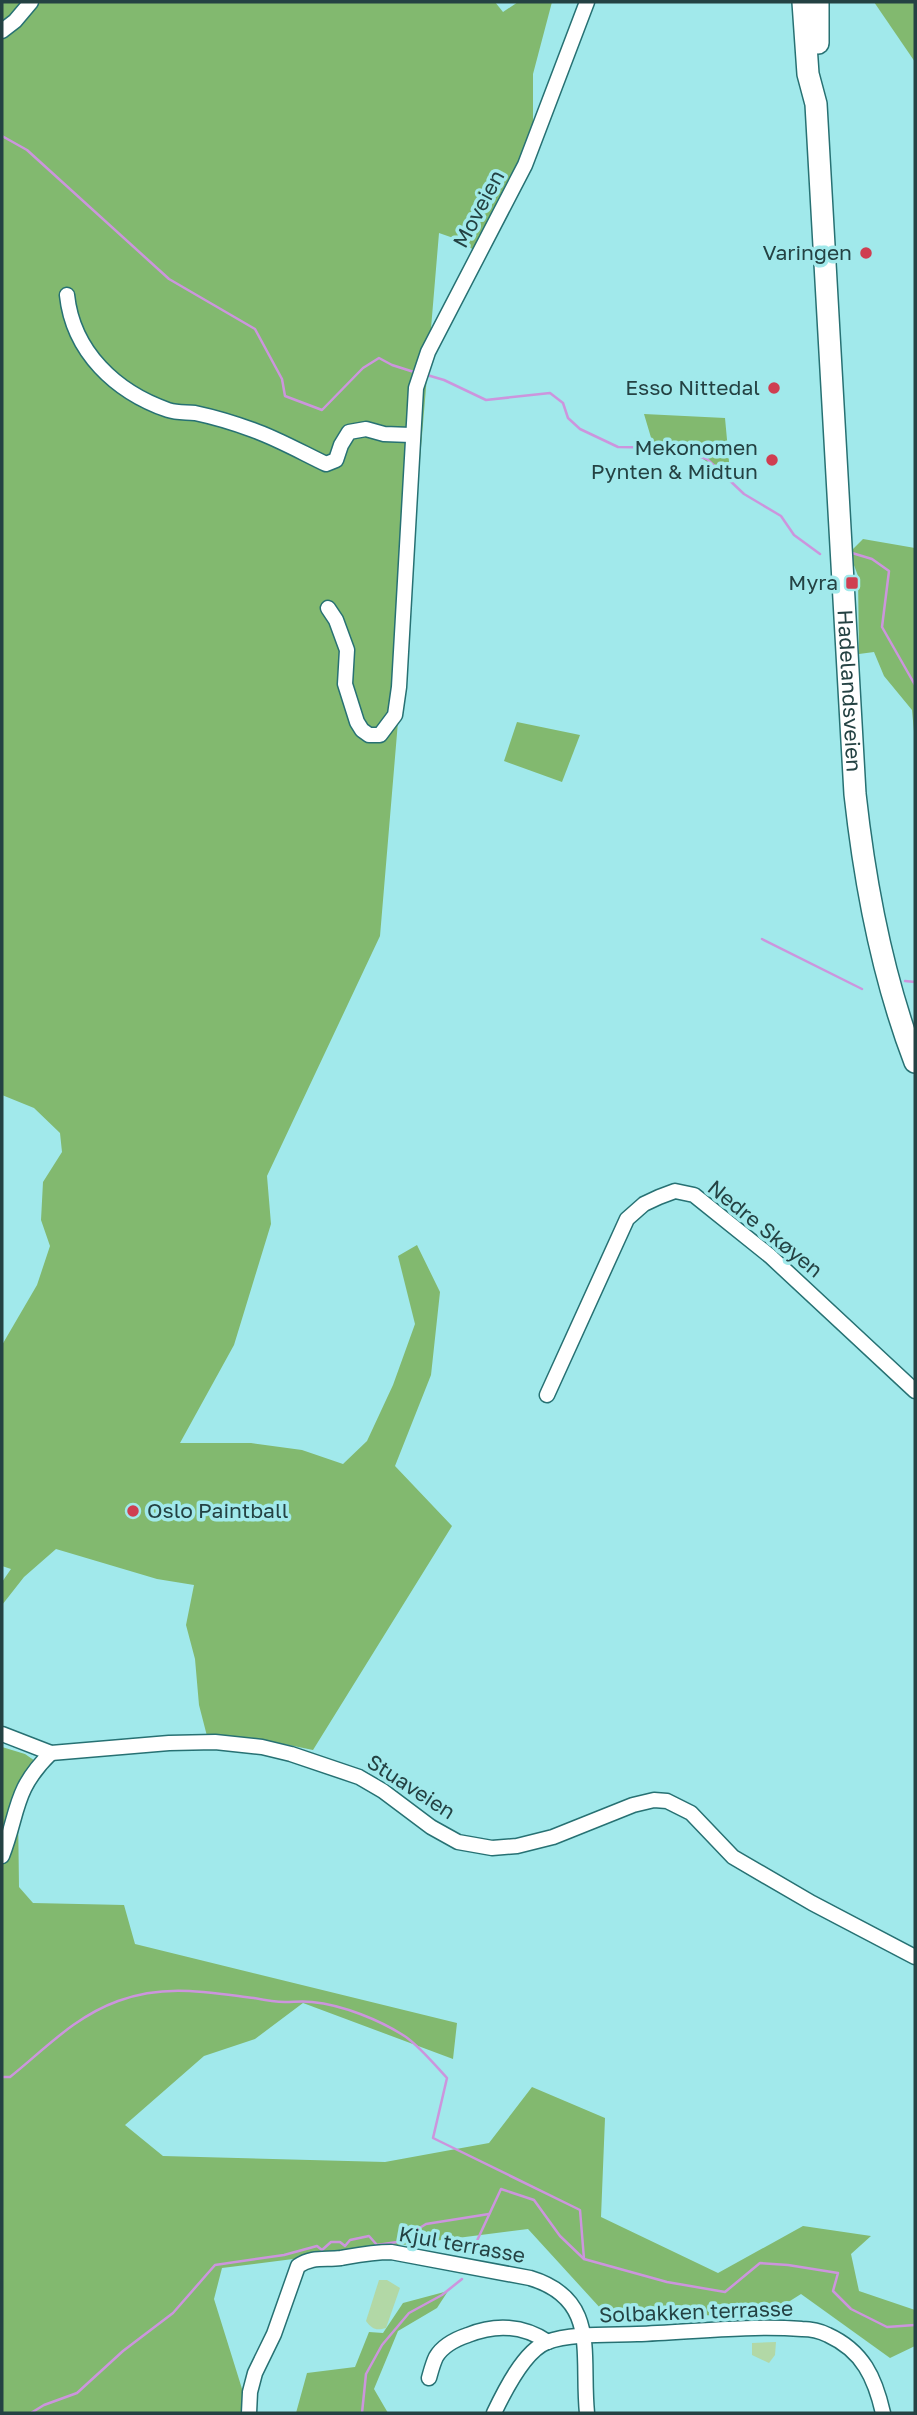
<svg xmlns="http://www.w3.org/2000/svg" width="917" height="2415" font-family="'Golos Text',sans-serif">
  <rect width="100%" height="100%" fill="#a1e9eb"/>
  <!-- green -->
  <g fill="#b2d8a6">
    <path d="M379 2280H387L400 2288 386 2328C376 2331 372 2329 366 2321Z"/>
    <polygon points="776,2342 775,2355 769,2363 752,2355 752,2343"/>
  </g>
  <!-- forest -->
  <g fill="#82b96f">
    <polygon points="2,2 495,2 503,12 518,2 552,2 533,74 533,148 481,256 462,241 439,233 380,936 267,1176 271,1224 234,1345 180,1443 251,1443 302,1450 343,1464 367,1441 393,1385 415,1324 398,1256 417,1245 440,1292 431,1375 395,1466 452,1526 313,1750 255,1738 207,1736 199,1705 195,1659 186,1625 194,1585 157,1579 56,1549 24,1577 2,1605 2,1582 11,1569 2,1566 2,1345 37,1285 50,1246 41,1220 43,1182 62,1152 60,1133 34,1108 2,1095"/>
    <polygon points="874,2 915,2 915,62"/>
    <path d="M644 414 725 418 731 483C708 460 689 444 655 451Z"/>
    <polygon points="863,539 915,548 915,742 912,710 884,676 874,652 859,654 858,576 851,557 853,549"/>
    <polygon points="517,722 580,735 562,782 504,761"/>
    <polygon points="2,1747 25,1754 38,1763 18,1811 19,1887 33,1903 124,1905 135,1944 457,2023 453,2059 303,2003 255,2039 204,2056 125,2125 163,2156 385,2162 489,2143 532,2087 605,2118 601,2217 718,2273 803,2226 871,2236 851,2254 859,2291 915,2310 915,2346 890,2358 801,2294 763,2318 602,2310 528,2229 222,2268 214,2299 243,2392 243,2413 2,2413"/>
    <polygon points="448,2291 437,2308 398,2331 374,2389 388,2413 296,2413 307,2373 355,2367 369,2332 383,2333 403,2303"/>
  </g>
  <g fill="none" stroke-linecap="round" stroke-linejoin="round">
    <!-- stream -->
    <g stroke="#cc95dd" stroke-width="2.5">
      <polyline points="2,136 27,150 169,279 255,329 282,379 285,396 322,410 363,368 379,358 392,365 414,372"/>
      <polyline points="427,375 444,380 486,400 550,393 563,403 568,418 580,429 618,447 671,448 707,459 744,494 781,516 794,535 820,554"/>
      <polyline points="852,553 872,559 889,571 882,627 915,685"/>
      <polyline points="762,939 862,989"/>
      <polyline points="905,981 915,982"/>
      <path d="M2 2077H10C45 2049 74 2017 118 2001 165 1984 205 1992 254 1998 264 2000 275 2002 285 2002 294 2002 303 2001 312 2002 343 2005 380 2020 406 2037 421 2048 434 2064 447 2078L433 2138 580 2210 584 2259"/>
      <polyline points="475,2245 501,2189 534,2200 560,2236 584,2259 667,2282 725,2292 760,2263 788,2265 838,2273 833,2291 851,2309 887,2327 915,2325"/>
      <polyline points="31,2413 44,2405 77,2393 123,2351 173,2313 215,2265 284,2255 317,2246 322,2250 331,2242 340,2242 345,2246 350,2240 369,2236 377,2245 397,2242 426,2224 489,2214"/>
      <polyline points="362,2413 366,2374 382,2345 409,2313 442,2295 462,2279"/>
    </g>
    <!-- minor casing -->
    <g stroke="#277173" stroke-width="17">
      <g id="minor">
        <polyline points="2,31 15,21 31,2"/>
        <path d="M67 295C73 352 116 392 168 410 177 413 186 412 195 413 214 417 234 423 253 430 276 438 303 453 326 464L336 460 341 445 349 432 366 429 384 434 411 435"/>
        <polyline points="328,608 336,620 347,650 345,684 357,722 362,730 369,735 380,735 395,715 399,687 416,388 428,352 525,165 587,2"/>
        <polyline points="547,1395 627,1219 644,1204 659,1197 675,1191 694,1195 770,1256 915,1391"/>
        <polyline points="2,1734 51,1753 169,1743 215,1742 262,1747 291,1754 359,1777 383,1791 431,1827 458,1842 492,1848 517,1846 553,1837 633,1805 654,1800 667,1801 691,1813 733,1857 812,1903 915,1957"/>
        <path d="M2 1856C19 1812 13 1790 51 1753"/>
        <path d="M429 2378C431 2371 433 2363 436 2357 443 2345 456 2339 468 2335 495 2324 523 2325 548 2342"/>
        <path d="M249 2413 250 2392 255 2373 274 2334 298 2266C312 2256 325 2260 341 2258 358 2255 373 2252 391 2252L530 2278C600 2299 581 2355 587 2413"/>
        <path d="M494 2413C504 2392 524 2351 547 2342 570 2333 612 2335 637 2334 691 2332 748 2325 802 2329 810 2329 820 2331 828 2335 863 2351 875 2378 883 2413"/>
      </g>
    </g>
    <!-- highway casing -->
    <g stroke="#277173" stroke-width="24">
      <g id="highway">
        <path id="s1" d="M803 2 808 74 816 104 855 794C865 885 882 976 915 1062"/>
        <polyline points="818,2 818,43"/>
      </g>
    </g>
    <!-- minor -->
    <use href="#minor" stroke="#fff" stroke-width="14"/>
    <!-- highway -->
    <use href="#highway" stroke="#fff" stroke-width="21"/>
  </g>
  <!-- markers -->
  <g fill="#cf3e51" stroke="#a1e9eb" stroke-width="2.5">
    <circle cx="866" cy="253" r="7"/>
    <circle cx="774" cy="388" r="7"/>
    <circle cx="772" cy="460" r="7"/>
    <rect x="845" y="576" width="14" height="14" rx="3.5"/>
    <circle cx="133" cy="1511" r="7"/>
  </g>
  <g text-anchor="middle" stroke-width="7" stroke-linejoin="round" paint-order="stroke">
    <!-- street labels -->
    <g font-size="21" fill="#244243" stroke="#a1e9eb">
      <text transform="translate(479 209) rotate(-62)" y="7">Moveien</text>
      <text dy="7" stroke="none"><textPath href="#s1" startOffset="691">Hadelandsveien</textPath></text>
      <text transform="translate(765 1229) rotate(39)" y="7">Nedre Skøyen</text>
      <text transform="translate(411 1787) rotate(33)" y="7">Stuaveien</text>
      <text transform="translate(462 2245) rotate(10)" y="7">Kjul terrasse</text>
      <text transform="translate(696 2312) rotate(-2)" y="7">Solbakken terrasse</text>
    </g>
    <!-- poi labels -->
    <g font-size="21" fill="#244243" stroke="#a1e9eb" text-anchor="end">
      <text x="852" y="260">Varingen</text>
      <text x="760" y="395">Esso Nittedal</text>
      <text x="758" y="455">Mekonomen<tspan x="758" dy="24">Pynten &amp; Midtun</tspan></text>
      <text x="838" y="590">Myra</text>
      <text x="147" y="1518" text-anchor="start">Oslo Paintball</text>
    </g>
  </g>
  <!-- border -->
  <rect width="917" height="2415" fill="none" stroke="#244243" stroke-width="7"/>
</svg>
